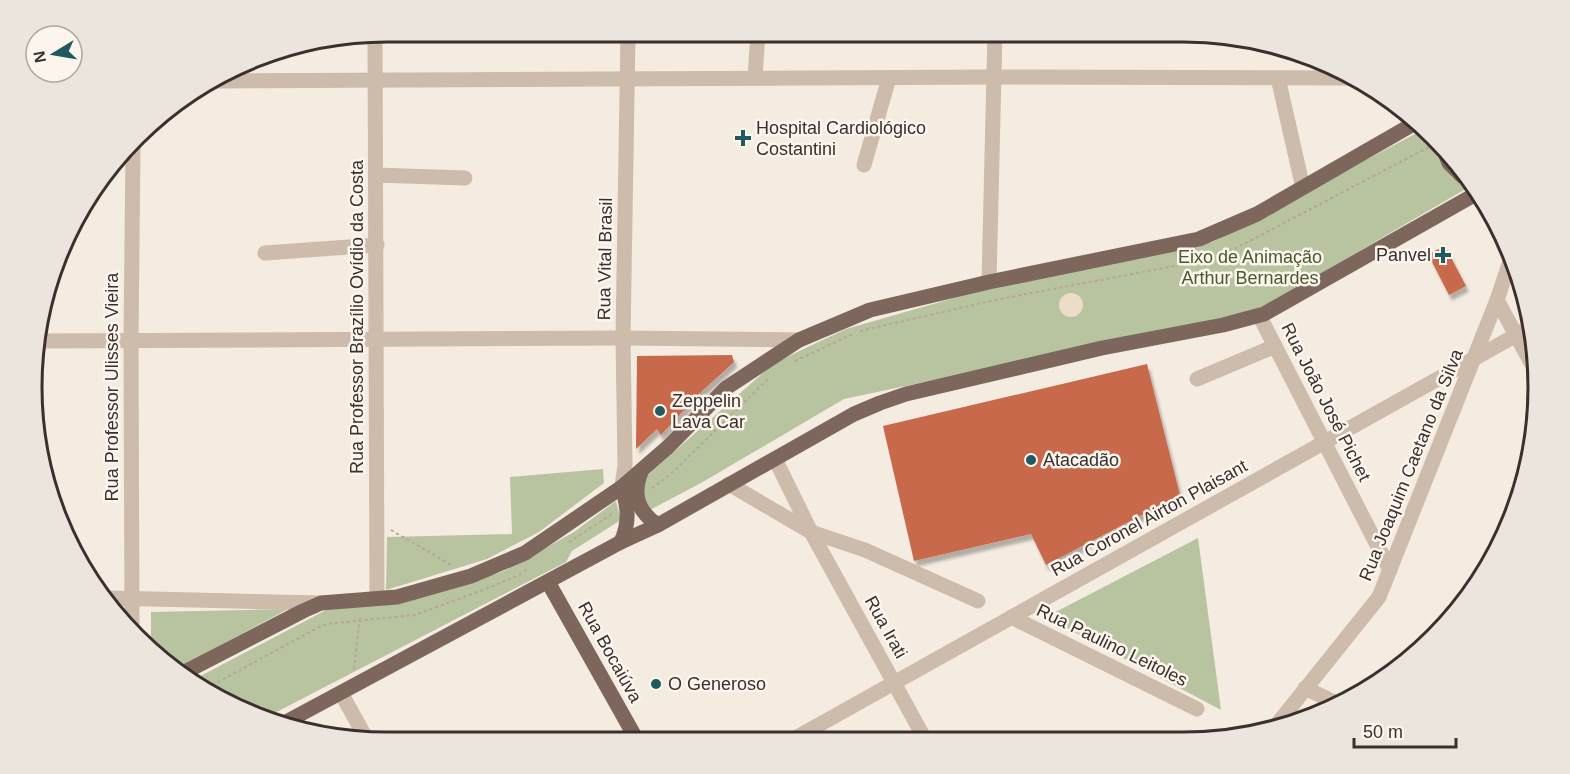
<svg xmlns="http://www.w3.org/2000/svg" width="1570" height="774" font-family="Helvetica,sans-serif">
  <defs>
    <filter id="shadow"><feDropShadow dx="3" dy="5.5" stdDeviation="1.5" flood-color="#0004"/></filter>
  </defs>
  <rect width="100%" height="100%" fill="#f4ebe1"/>
  <!-- green -->
  <g fill="#b8c4a0">
    <polygon points="1424,129 1433,135 1436,154 1452,177 1469,187 1267,305 1228,318 844,399 701,483 646,512 640,482 774,363 846,329 1003,284 1213,242"/>
    <polygon points="603,469 604,483 539,532 487,559 386,590 387,537 512,534 510,477"/>
    <polygon points="616,501 621,520 572,551 566,562 265,718 251,715 193,680 326,610 397,603 502,572 574,532"/>
    <polygon points="1198,538 1221,710 1046,617"/>
    <polygon points="288,609 176,669 151,653 151,612"/>
  </g>
  <!-- plaza -->
  <circle fill="#ecdcc8" cx="1071" cy="305" r="12"/>
  <!-- building -->
  <g fill="#c8694b" filter="url(#shadow)">
    <polygon points="1445,246 1466,286 1449,295 1428,254"/>
    <polygon points="732,355 734,362 700,393 661,435 657,429 636,449 637,356"/>
    <polygon points="1147,364 1180,495 1046,565 1031,534 914,561 883,426"/>
  </g>
  <g fill="none" stroke-linecap="round" stroke-linejoin="round">
    <!-- path -->
    <g stroke="#b9a596" stroke-width="2" stroke-dasharray="3 3" stroke-linecap="butt">
      <polyline points="860,331 995,300 1211,259 1240,246 1429,147"/>
      <polyline points="795,361 855,333"/>
      <polyline points="652,488 671,474 768,379"/>
      <polyline points="391,530 453,566"/>
      <polyline points="569,542 612,514"/>
      <polyline points="354,669 360,615"/>
      <polyline points="207,688 319,627 327,624 415,615 488,588 517,576 529,568"/>
    </g>
    <!-- minor -->
    <g stroke="#cdbbac" stroke-width="15">
      <polyline points="375,33 377,600"/>
      <polyline points="755,78 758,32"/>
      <polyline points="1278,78 1303,188"/>
      <polyline points="215,81 995,77 1348,78"/>
      <polyline points="864,165 889,78"/>
      <polyline points="376,175 465,178"/>
      <polyline points="265,253 377,245"/>
      <polyline points="989,282 995,32"/>
      <polyline points="1497,300 1535,370"/>
      <polyline points="1259,315 1390,570"/>
      <polyline points="38,341 623,338 799,340"/>
      <polyline points="1197,379 1275,346"/>
      <polyline points="775,459 811,532 926,741"/>
      <polyline points="729,484 811,532 865,550 978,601"/>
      <polyline points="622,487 625,465 623,338 628,32"/>
      <polyline points="109,598 321,603"/>
      <polyline points="1011,617 1197,709"/>
      <polyline points="132,628 131,340 133,147"/>
      <polyline points="1305,688 1338,704"/>
      <polyline points="341,693 366,738"/>
      <polyline points="1274,728 1379,597 1497,300 1512,255"/>
      <polyline points="790,741 1527,329"/>
    </g>
    <!-- major -->
    <g stroke="#7d675c" stroke-width="15">
      <polyline points="1443,148 1449,163 1462,176"/>
      <path d="M641 472C632 495 638 512 658 525"/>
      <path d="M621 542C630 522 628 507 622 487"/>
      <polyline points="548,582 638,742"/>
      <polyline points="183,673 303,611 321,603 397,597 471,576 525,553 622,487 668,447 726,388 799,340 870,310 989,282 1199,239 1257,214 1415,123"/>
      <polyline points="286,722 621,542 658,525 854,414 880,403 906,394 1102,348 1223,325 1264,314 1474,195"/>
    </g>
  </g>
  <!-- markers -->
  <g fill="#1f5a5e" stroke="#fbf5ee" stroke-width="2">
    <path d="M740 129h6v6h6v6h-6v6h-6v-6h-6v-6h6z"/>
    <path d="M1440 246h6v6h6v6h-6v6h-6v-6h-6v-6h6z"/>
    <circle cx="660" cy="411" r="6"/>
    <circle cx="1031" cy="460" r="6"/>
    <circle cx="656" cy="684" r="6"/>
  </g>
  <g text-anchor="middle" stroke-width="5" stroke-linejoin="round" paint-order="stroke">
    <!-- poi labels -->
    <g font-size="18" fill="#3b302b" stroke="#fbf5ee" text-anchor="start">
      <text x="756" y="134">Hospital Cardiológico<tspan x="756" dy="21">Costantini</tspan></text>
      <text x="1431" y="261" text-anchor="end">Panvel</text>
      <text x="672" y="407">Zeppelin<tspan x="672" dy="21">Lava Car</tspan></text>
      <text x="1043" y="466">Atacadão</text>
      <text x="668" y="690">O Generoso</text>
    </g>
    <!-- park labels -->
    <g font-size="18" fill="#4a5a2e" stroke="#fbf5ee">
      <text x="1250" y="263">Eixo de Animação<tspan x="1250" dy="21">Arthur Bernardes</tspan></text>
    </g>
    <!-- street labels -->
    <g font-size="18" fill="#3b302b" stroke="#fbf5ee">
      <text transform="translate(605 259) rotate(-89)" y="6">Rua Vital Brasil</text>
      <text transform="translate(357 317) rotate(-90)" y="6">Rua Professor Brazílio Ovídio da Costa</text>
      <text transform="translate(112 387) rotate(-90)" y="6">Rua Professor Ulisses Vieira</text>
      <text transform="translate(1326 402) rotate(63)" y="6">Rua João José Pichet</text>
      <text transform="translate(1411 465) rotate(-68)" y="6">Rua Joaquim Caetano da Silva</text>
      <text transform="translate(1149 518) rotate(-29)" y="6">Rua Coronel Airton Plaisant</text>
      <text transform="translate(886 627) rotate(61)" y="6">Rua Irati</text>
      <text transform="translate(1112 645) rotate(26)" y="6">Rua Paulino Leitoles</text>
      <text transform="translate(610 652) rotate(61)" y="6">Rua Bocaiúva</text>
    </g>
  </g>
  <!-- crop -->
  <path d="M0 0H1570V774H0ZM387 42H1183A345 345 0 0 1 1528 387V387A345 345 0 0 1 1183 732H387A345 345 0 0 1 42 387V387A345 345 0 0 1 387 42Z" fill="#ece5de" fill-rule="evenodd"/>
  <path fill="none" stroke="#3b302b" stroke-width="3" d="M387 42H1183A345 345 0 0 1 1528 387V387A345 345 0 0 1 1183 732H387A345 345 0 0 1 42 387V387A345 345 0 0 1 387 42Z"/>
  <!-- north arrow -->
  <g transform="translate(54 54) rotate(259)"><circle r="28" fill="#fbf5ee" stroke="#aea6a0" stroke-width="1.5"/>
  <path d="M0-4.5L10 22L0 15L-10 22Z" fill="#1f5a5e"/>
  <text y="-9" font-size="16" font-weight="bold" text-anchor="middle" fill="#3b302b">N</text>
  </g>
  <!-- scale -->
  <path d="M1354 738v9h102v-9" fill="none" stroke="#3b302b" stroke-width="3"/>
  <text x="1363" y="738" font-size="18" fill="#3b302b" stroke="#fbf5ee" stroke-width="4.5" paint-order="stroke">50 m</text>
</svg>
